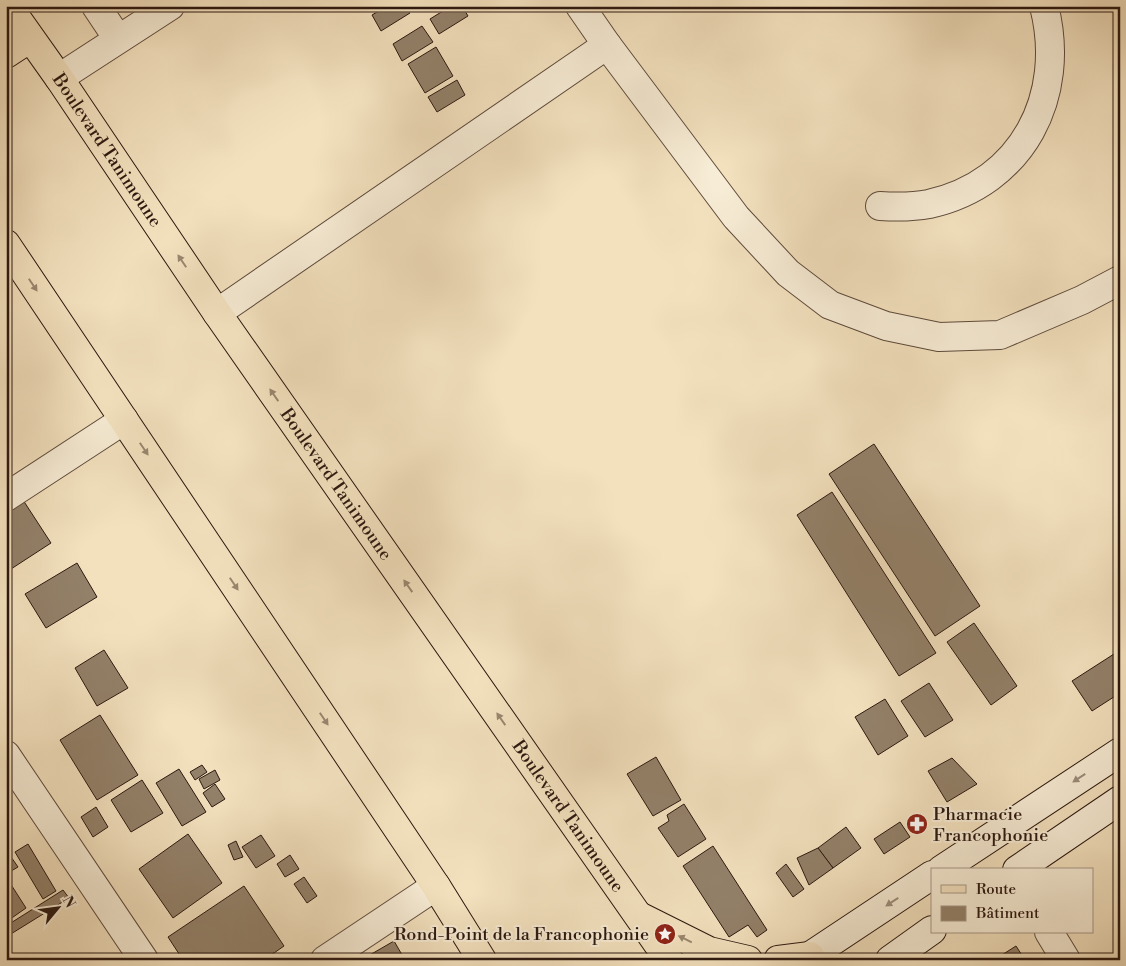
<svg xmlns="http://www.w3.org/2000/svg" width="1126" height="966" font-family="'Libre Bodoni',serif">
  <rect width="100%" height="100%" fill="#f3e1be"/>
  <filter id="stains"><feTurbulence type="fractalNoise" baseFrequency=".004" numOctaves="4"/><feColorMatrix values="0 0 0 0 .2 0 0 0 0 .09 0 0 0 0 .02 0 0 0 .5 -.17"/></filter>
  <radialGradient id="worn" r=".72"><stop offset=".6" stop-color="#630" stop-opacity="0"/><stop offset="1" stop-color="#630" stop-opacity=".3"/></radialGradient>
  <!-- building -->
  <g fill="#93816a" stroke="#2c1810">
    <polygon points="387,6 406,6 410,13 381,31 372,15"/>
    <polygon points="451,6 462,6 468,16 439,34 430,19"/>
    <polygon points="422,26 433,42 402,61 393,44"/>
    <polygon points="436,47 453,76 425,93 408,64"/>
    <polygon points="457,80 465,95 437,112 428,97"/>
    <polygon points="874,444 980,606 935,636 829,474"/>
    <polygon points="832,492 936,653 899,676 797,515"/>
    <polygon points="23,500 51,543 11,569 6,562 6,510"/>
    <polygon points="77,563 97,597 46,628 25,594"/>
    <polygon points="974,623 1017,686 991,705 947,642"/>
    <polygon points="104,650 128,688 97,706 75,668"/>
    <polygon points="1114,654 1120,663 1120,693 1092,711 1072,681"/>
    <polygon points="929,683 953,720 925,737 901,701"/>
    <polygon points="885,699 908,736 878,755 855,717"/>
    <polygon points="100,715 138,775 97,800 60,740"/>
    <polygon points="656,757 681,800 653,816 627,774"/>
    <polygon points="952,758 977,784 947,802 928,771"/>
    <polygon points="202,765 207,772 195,780 190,772"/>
    <polygon points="179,769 206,812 182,826 156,783"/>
    <polygon points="215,770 220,780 204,789 199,779"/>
    <polygon points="142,780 163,813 131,832 111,800"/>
    <polygon points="215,784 225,799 212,807 203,793"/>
    <polygon points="684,804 706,839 678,857 658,828 669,821 667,815"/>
    <polygon points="96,807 108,827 93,837 81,817"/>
    <polygon points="900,822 910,837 884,854 874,839"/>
    <polygon points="846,827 861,848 833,868 818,848"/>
    <polygon points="188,834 222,883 173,918 139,869"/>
    <polygon points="261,835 275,856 256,868 242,847"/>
    <polygon points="236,841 243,857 234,860 228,845"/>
    <polygon points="28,844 56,891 43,899 15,852"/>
    <polygon points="713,846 767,930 757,937 748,925 729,937 683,866"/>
    <polygon points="818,848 833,868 809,885 797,858"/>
    <polygon points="9,854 18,867 6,874 6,856"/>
    <polygon points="290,855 299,869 285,877 277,864"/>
    <polygon points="786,864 804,889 793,897 776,873"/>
    <polygon points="304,877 317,896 307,903 294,884"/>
    <polygon points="10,883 26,908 6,922 6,885"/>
    <polygon points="244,886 284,946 264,960 183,960 168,937"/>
    <polygon points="63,890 69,898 6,937 6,926"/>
    <polygon points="394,941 405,960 371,960 368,956"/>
    <polygon points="1016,946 1025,960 994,960"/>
  </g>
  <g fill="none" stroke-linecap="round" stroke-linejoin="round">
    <!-- street casing -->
    <g stroke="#5e4a3c" stroke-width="30">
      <g id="street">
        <polyline points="96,6 118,39"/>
        <polyline points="580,6 607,45 736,217 788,273 830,305 886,326 939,337 1000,335 1082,300 1120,280"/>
        <polyline points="59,78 170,6"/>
        <path d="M880 206C896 207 913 207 929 204 1023 183 1067 96 1044 6"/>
        <polyline points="217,313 607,45"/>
        <polyline points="6,497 124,420"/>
        <polyline points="6,755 144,960"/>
        <polyline points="1049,932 1066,960"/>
        <polyline points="325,960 436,886"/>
      </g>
    </g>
    <!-- secondary casing -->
    <g stroke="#2c1810" stroke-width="30">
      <g id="secondary">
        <polyline points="941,870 1120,752"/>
        <polyline points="1017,870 1120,800"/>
        <polyline points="804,960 932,875"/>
        <polyline points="890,960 932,930"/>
      </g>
    </g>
    <!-- primary casing -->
    <g stroke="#2c1810" stroke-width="30">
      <g id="primary">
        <path id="s1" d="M8 6 59 78 217 313 669 960"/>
        <polyline points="6,54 29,39"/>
        <polyline points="6,244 436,886 482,960"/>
        <polyline points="641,917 709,951 748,960"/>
        <polyline points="778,960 810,956"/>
      </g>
    </g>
    <!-- street -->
    <use href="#street" stroke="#f7ecd5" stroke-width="28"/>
    <!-- secondary -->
    <use href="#secondary" stroke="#f7ecd5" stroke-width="28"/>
    <!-- primary -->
    <use href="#primary" stroke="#f3e1be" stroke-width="28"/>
  </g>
  <!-- one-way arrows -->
  <defs><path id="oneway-solid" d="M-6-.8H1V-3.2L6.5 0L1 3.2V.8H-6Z" transform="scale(1.25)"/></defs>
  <g fill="#998770">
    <use href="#oneway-solid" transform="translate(182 261) rotate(-124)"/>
    <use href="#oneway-solid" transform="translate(33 285) rotate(56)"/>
    <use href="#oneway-solid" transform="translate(274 395) rotate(-125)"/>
    <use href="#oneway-solid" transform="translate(144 449) rotate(56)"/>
    <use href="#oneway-solid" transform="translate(234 584) rotate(56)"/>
    <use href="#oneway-solid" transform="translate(408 586) rotate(-125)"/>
    <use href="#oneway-solid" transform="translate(324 719) rotate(56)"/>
    <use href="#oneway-solid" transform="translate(501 719) rotate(-125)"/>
    <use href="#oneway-solid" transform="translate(685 939) rotate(-154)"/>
  </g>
  <g fill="#9c8d7c">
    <use href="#oneway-solid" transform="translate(1079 778) rotate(147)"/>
    <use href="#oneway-solid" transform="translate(892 902) rotate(147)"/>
  </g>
  <!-- icons -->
  <defs>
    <g id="pharmacy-disc" transform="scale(1.125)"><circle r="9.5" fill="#8f2418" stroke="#f7ecd5"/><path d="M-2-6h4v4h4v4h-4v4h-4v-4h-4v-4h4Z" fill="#fff"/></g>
    <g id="sight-disc" transform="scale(1.125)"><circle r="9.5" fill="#8f2418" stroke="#f7ecd5"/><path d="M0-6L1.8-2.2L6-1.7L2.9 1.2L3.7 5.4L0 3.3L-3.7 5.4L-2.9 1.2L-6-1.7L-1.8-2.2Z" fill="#fff"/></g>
  </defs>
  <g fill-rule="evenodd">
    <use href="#pharmacy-disc" x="917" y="824"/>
    <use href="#sight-disc" x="665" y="934"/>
  </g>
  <g text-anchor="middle" stroke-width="4" stroke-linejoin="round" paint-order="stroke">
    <!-- street labels -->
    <g font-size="18" fill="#2c1810" stroke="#f7ecd5">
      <text dy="6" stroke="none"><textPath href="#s1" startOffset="175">Boulevard Tanimoune</textPath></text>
      <text dy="6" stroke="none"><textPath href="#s1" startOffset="580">Boulevard Tanimoune</textPath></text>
      <text dy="6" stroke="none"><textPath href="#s1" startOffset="985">Boulevard Tanimoune</textPath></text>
    </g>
    <!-- poi labels -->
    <g font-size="18" fill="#2c1810" stroke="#f7ecd5" text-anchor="start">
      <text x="933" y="820">Pharmacie<tspan x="933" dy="21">Francophonie</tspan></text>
      <text x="649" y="940" text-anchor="end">Rond-Point de la Francophonie</text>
    </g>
  </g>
  <!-- margin -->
  <rect width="1126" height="966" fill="none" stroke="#f3e1be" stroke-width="25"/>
  <rect x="8" y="8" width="1111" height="951" fill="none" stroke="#2c1810" stroke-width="2.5"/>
  <rect x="12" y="12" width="1101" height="941" fill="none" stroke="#2c1810"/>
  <!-- legend -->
  <rect x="931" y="868" width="162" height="65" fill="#f7ecd5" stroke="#a69786"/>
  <rect x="941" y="885" width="25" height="8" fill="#f3e1be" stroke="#a69786"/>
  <text x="976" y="894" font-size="15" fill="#2c1810">Route</text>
  <rect x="941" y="906" width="25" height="15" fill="#93816a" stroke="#a69786"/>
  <text x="976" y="918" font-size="15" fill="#2c1810">Bâtiment</text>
  <!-- north arrow -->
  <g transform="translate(58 908) rotate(61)" stroke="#f7ecd5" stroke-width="4" paint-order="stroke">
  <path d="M0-4L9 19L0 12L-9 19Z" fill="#2c1810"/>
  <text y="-8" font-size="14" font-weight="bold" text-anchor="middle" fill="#2c1810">N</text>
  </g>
  <rect width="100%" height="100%" filter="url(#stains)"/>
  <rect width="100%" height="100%" fill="url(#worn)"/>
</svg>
